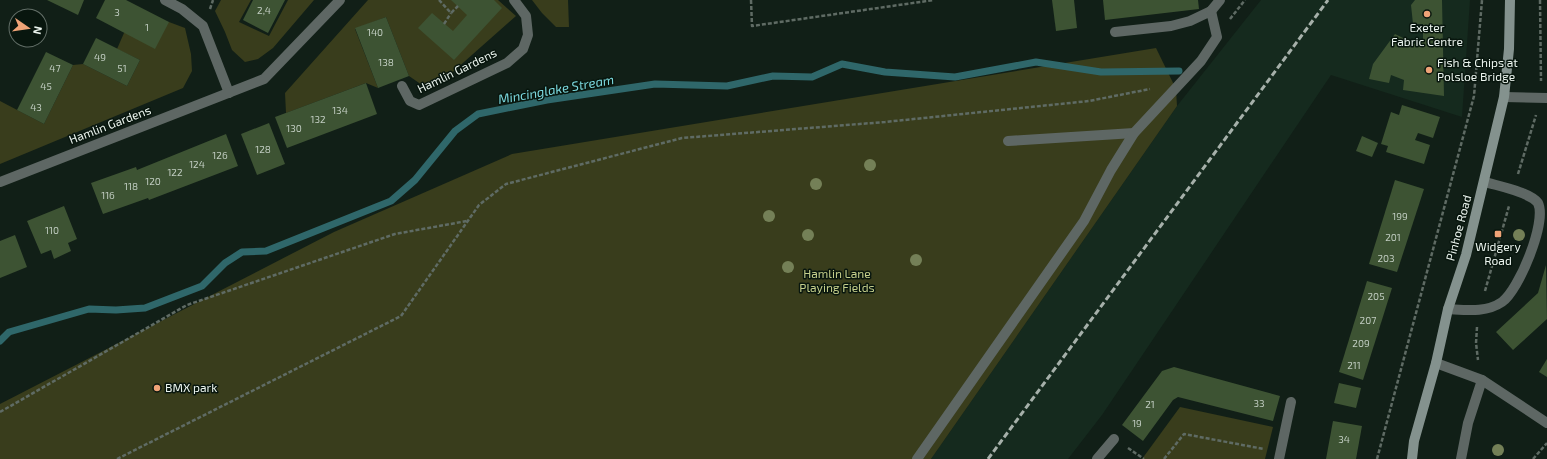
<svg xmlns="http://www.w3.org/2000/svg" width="1547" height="459" font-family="'Exo 2',sans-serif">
  <rect width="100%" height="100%" fill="#111f17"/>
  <!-- built -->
  <polygon fill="#152a1e" points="1261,0 1470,0 1462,117 1331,75 1102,415 1068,459 931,459 1177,106"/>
  <!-- green -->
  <g fill="#393d1c">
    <polygon points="221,0 251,0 239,22 269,36 288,0 314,0 273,48 258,59 245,62 232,50 225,32 215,11"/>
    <polygon points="368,0 498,0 516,16 438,85 425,87 409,76 386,17 355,29 378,88 366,83 286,113 285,93"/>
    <polygon points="532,0 568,0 569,27 556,27 542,13"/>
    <polygon points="169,22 185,28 191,54 192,71 183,88 0,164 0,101 44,124 73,65 83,64 127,86 140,60 117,49 124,33"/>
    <polygon points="1156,48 1176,89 1177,106 931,459 0,459 0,404 334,232 512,154"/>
    <polygon points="1180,407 1273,427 1265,459 1142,459"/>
  </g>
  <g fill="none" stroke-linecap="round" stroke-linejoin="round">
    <!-- stream -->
    <polyline stroke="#2f676a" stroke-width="7" points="0,341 9,332 89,309 116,310 145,308 202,286 225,263 242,252 266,251 391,201 415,180 455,131 478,114 547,100 655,84 727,86 773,76 812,77 842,64 885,72 955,77 1036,62 1101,72 1179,71"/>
  </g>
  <!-- building -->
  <g fill="#3d5333">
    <polygon points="47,0 84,0 78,15"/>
    <polygon points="105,0 126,0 169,22 155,49 96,18"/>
    <polygon points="253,0 285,0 268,33 243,20"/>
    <polygon points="451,0 494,0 502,8 454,60 418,28 432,13 453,31 467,15"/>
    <polygon points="1052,0 1074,0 1077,28 1056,31"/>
    <polygon points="1103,0 1198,0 1199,9 1105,20"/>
    <polygon points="1415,0 1442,0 1444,96 1403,90 1404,80 1391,75 1389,83 1369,79 1373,64 1395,34 1415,44 1416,40 1423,41 1423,24 1413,24 1411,5"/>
    <polygon points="386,17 409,76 378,88 355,28"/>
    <polygon points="96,38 140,60 127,86 83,64"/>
    <polygon points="46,52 73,65 44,124 17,110"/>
    <polygon points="366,83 377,114 287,148 275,117"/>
    <polygon points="1402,105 1440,117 1433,138 1418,133 1415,140 1430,145 1424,164 1386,152 1388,146 1381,144 1391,112 1399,115"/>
    <polygon points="269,123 285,164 257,175 241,134"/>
    <polygon points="226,134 238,166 149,200 148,198 103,214 91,183 136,167 137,170"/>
    <polygon points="1362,136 1378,143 1372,157 1356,151"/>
    <polygon points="1395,180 1424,189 1397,272 1369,264"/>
    <polygon points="64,206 77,239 68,243 71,251 54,259 51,250 41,254 27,221"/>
    <polygon points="15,235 27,267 0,278 0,241"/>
    <polygon points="1546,265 1547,319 1513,350 1496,332 1538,293"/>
    <polygon points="1367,281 1392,288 1363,380 1339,372"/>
    <polygon points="1547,359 1547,377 1539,372"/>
    <polygon points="1174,367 1280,396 1273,421 1178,397 1173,400 1143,441 1122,425 1162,371"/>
    <polygon points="1339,383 1361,388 1356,408 1334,403"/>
    <polygon points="1333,421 1362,426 1356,459 1326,459"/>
  </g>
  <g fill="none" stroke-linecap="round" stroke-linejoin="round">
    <!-- path -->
    <g stroke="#5f6b64" stroke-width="2.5" stroke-dasharray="4 2" stroke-linecap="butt">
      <polyline points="439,0 451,13 458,6"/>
      <polyline points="751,0 752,26 934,0"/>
      <polyline points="1540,0 1541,81"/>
      <polyline points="210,9 213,0"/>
      <polyline points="1230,19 1245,0"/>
      <polyline points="444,24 451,13"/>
      <polyline points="1518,174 1536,115"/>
      <polyline points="1485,291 1509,206"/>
      <polyline points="1477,327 1476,343 1478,360"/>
      <polyline points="0,412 187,305 395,234 467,221"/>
      <polyline points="1128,448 1144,459"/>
      <polyline points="117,459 401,316 479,205 506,184 682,138 885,122 1089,101 1150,89"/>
      <polyline points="1164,459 1184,434 1264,449"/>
      <polyline points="1377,459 1474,96 1482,0"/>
      <polyline points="1533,459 1547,443"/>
    </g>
    <!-- lane -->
    <g stroke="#5e6764" stroke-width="10">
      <polyline points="1008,141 1134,133"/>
      <path d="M1448 309C1466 310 1486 313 1502 302 1519 290 1547 222 1538 203 1530 192 1498 186 1485 182"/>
      <polyline points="917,459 1084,221 1111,170 1134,133 1201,61 1217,37 1211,11 1190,21 1171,26 1115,32"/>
    </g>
    <!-- street -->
    <g stroke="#5e6764" stroke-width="10">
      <polyline points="165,0 182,9 203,26 229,93"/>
      <polyline points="1211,11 1220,0"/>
      <polyline points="402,86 410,101 419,105 507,63 523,49 528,35 526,16 514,0"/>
      <polyline points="1504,97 1547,98"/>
      <polyline points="0,182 264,79 340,0"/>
      <polyline points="1436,363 1482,380 1547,423"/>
      <polyline points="1097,459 1114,439"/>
      <polyline points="1279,459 1291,402"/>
      <polyline points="1461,459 1468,423 1482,380"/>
    </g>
    <!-- secondary -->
    <polyline stroke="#84928e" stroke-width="10" points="1412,459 1414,441 1436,363 1448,309 1466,255 1504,97 1509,49 1510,0"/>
    <!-- rail -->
    <polyline stroke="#a6b0aa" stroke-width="3" stroke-dasharray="6 3" stroke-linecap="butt" points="988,459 1328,0"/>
  </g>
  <!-- trees -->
  <g fill="#748057">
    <circle cx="870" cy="165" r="6"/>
    <circle cx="816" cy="184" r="6"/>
    <circle cx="769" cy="216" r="6"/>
    <circle cx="808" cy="235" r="6"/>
    <circle cx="1519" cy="235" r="6"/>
    <circle cx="916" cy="260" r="6"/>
    <circle cx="788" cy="267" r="6"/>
    <circle cx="1498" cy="450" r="6"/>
  </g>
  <!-- markers -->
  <g fill="#efa377" stroke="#08160e" stroke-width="1.5">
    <circle cx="1427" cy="14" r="4"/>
    <circle cx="1429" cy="70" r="4"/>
    <rect x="1494" y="230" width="8" height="8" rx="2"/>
    <circle cx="157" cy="388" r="4"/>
  </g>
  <g text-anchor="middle" stroke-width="3" stroke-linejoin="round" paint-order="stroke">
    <!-- number labels -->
    <g font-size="10" fill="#c0ccc0">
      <text x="264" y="14">2,4</text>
      <text x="117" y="16">3</text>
      <text x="147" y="31">1</text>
      <text x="375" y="36">140</text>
      <text x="100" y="61">49</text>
      <text x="386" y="66">138</text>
      <text x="55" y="72">47</text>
      <text x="122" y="72">51</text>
      <text x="46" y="90">45</text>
      <text x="36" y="111">43</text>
      <text x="340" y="114">134</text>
      <text x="318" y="123">132</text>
      <text x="294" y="132">130</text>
      <text x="263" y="153">128</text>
      <text x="220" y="159">126</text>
      <text x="197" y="168">124</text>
      <text x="175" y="176">122</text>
      <text x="153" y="185">120</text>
      <text x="131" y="190">118</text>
      <text x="108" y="199">116</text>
      <text x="1400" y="220">199</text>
      <text x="52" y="234">110</text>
      <text x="1393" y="241">201</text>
      <text x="1386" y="262">203</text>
      <text x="1376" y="300">205</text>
      <text x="1368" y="324">207</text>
      <text x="1361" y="347">209</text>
      <text x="1354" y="369">211</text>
      <text x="1259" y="407">33</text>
      <text x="1150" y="408">21</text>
      <text x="1137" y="427">19</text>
      <text x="1344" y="443">34</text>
    </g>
    <!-- poi labels -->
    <g font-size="12" fill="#ecf5ef" stroke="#08160e">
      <text x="1427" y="32">Exeter<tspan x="1427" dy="14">Fabric Centre</tspan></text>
      <text x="1437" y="67" text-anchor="start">Fish &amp; Chips at<tspan x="1437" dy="14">Polsloe Bridge</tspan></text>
      <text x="1498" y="251">Widgery<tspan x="1498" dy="14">Road</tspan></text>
      <text x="165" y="392" text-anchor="start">BMX park</text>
    </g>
    <!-- street labels -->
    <g font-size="12" fill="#ecf5ef" stroke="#08160e">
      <text transform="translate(457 71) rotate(-26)" y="4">Hamlin Gardens</text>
      <text transform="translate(110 125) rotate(-21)" y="4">Hamlin Gardens</text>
      <text transform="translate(1459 228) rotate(-75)" y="4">Pinhoe Road</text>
    </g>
    <!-- park labels -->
    <g font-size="12" fill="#c5cf8b" stroke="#08160e">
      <text x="837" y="278">Hamlin Lane<tspan x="837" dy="14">Playing Fields</tspan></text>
    </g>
    <!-- water labels -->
    <g font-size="13" font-style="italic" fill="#7cd9df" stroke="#08160e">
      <text transform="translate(556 89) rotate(-10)" y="5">Mincinglake Stream</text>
    </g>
  </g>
  <!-- north arrow -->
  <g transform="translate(28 28) rotate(103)"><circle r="19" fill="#08160e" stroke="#636f68"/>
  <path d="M0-3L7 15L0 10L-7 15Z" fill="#efa377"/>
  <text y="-6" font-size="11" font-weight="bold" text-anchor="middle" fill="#ecf5ef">N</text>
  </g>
</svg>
